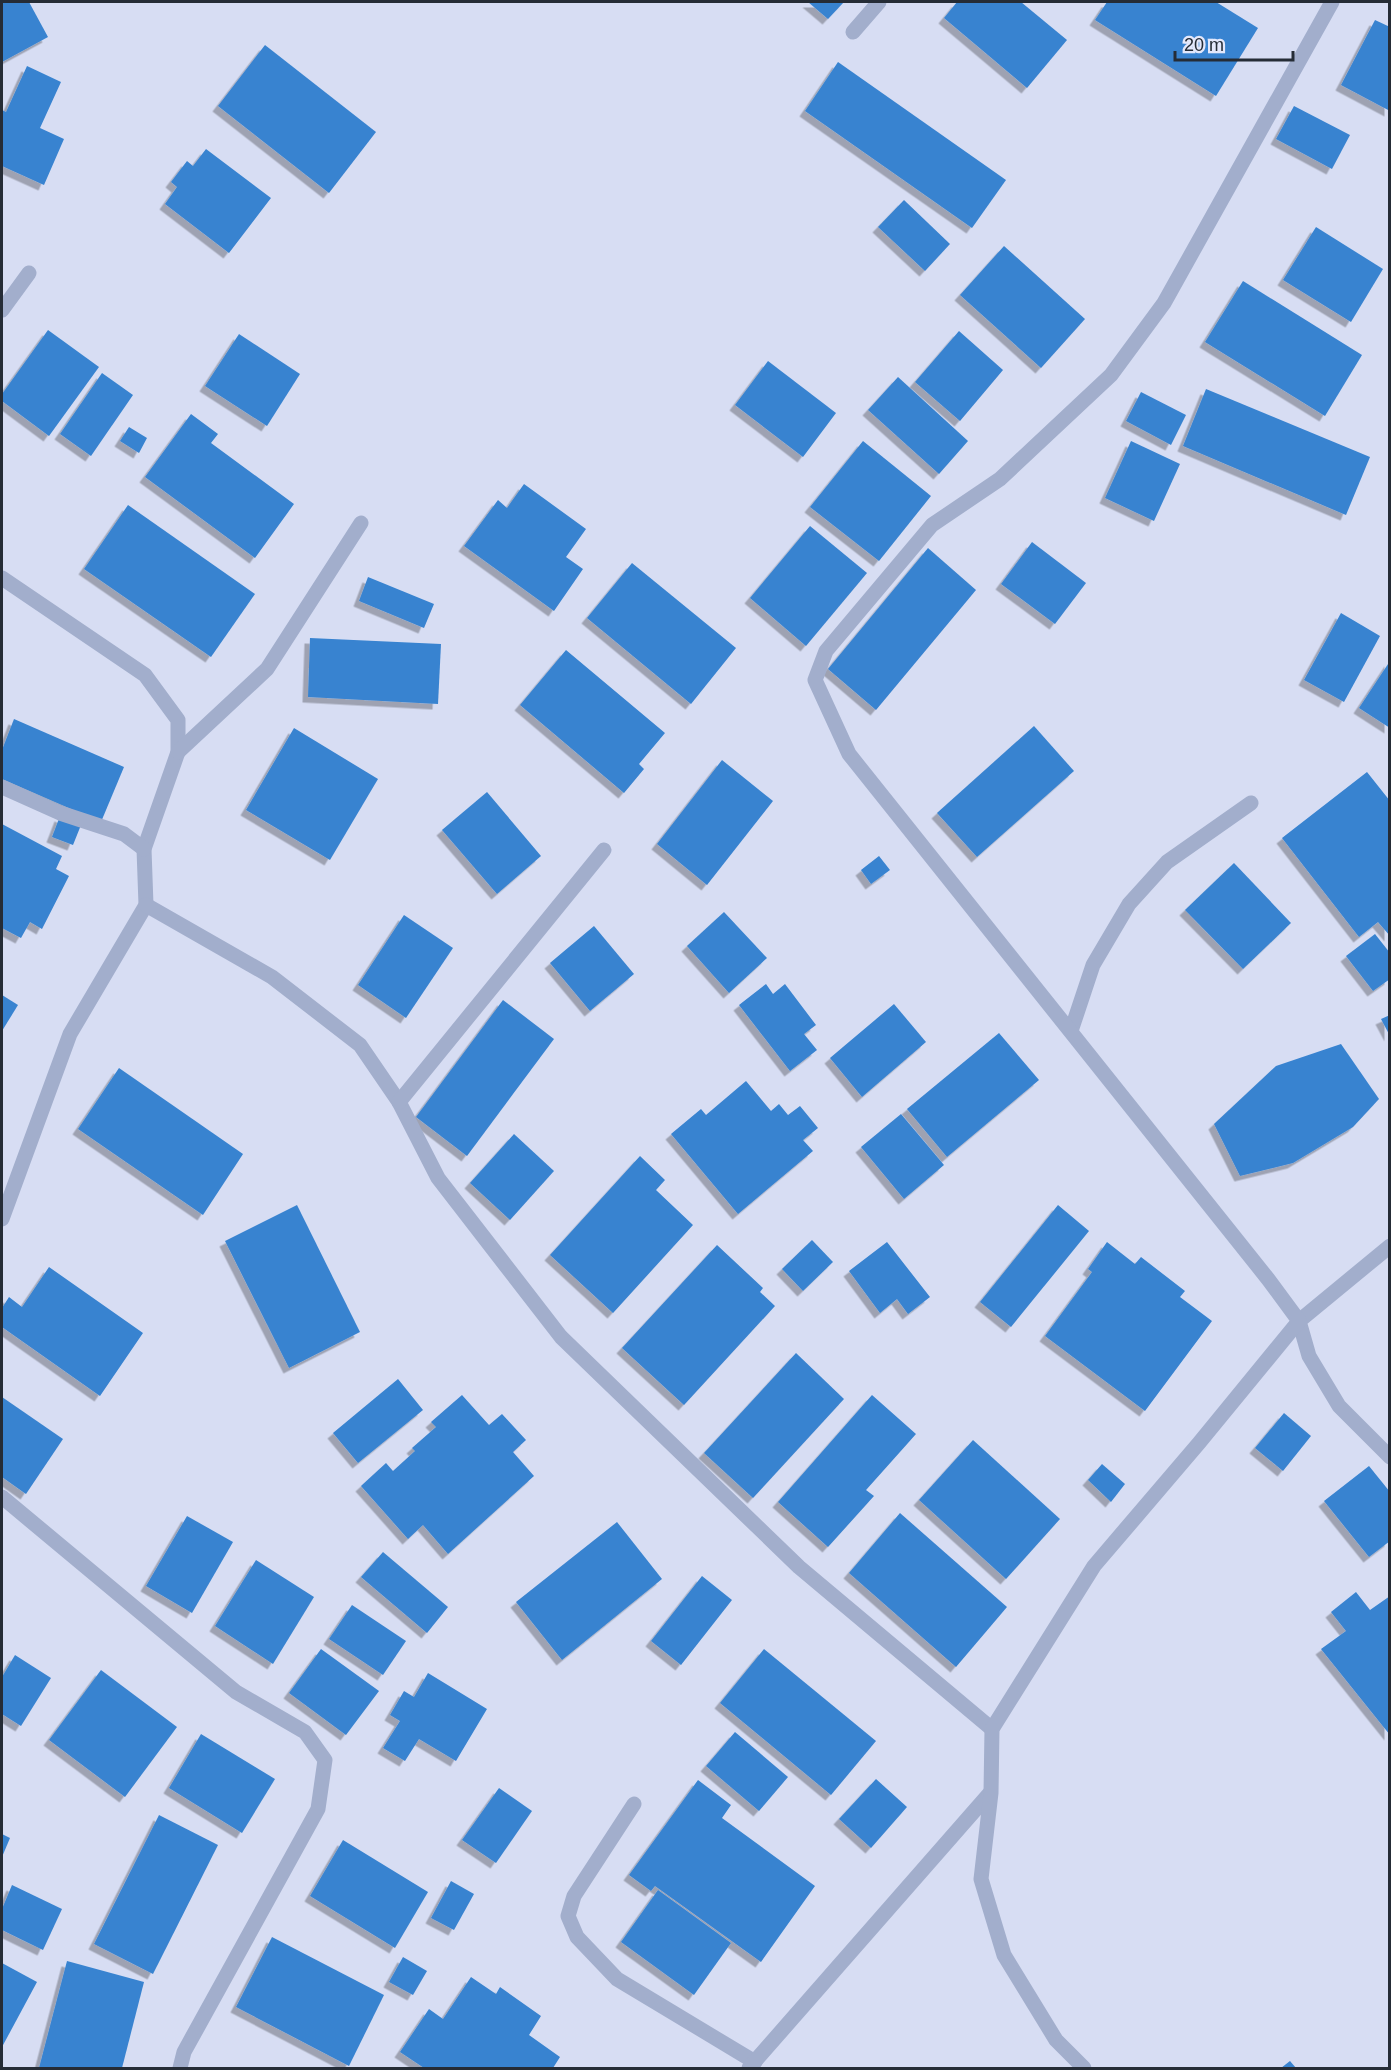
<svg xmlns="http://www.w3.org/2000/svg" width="1391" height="2070" font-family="Helvetica,sans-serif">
  <defs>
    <filter id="shadow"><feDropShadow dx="-5.5" dy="5.5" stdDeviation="0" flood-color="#0004"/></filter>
  </defs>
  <rect width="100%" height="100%" fill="#d7ddf3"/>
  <!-- building -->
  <g fill="#3883d0" filter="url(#shadow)">
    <polygon points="2,2 29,2 48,37 2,62"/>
    <polygon points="808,2 844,2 828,19"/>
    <polygon points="957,2 1021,2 1067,40 1027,88 944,18"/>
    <polygon points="1107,2 1216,2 1258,28 1216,96 1095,20"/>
    <polygon points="1375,20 1390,27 1390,111 1341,85"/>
    <polygon points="265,45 376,132 329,193 218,106"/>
    <polygon points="838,62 1006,180 972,228 805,111"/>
    <polygon points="27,66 61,82 40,128 64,139 44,185 2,166 2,110 6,112"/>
    <polygon points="1294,106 1350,135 1332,169 1276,139"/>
    <polygon points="206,149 271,198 229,253 165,204 177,187 171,182 187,161 193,166"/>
    <polygon points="904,200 950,244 925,271 878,227"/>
    <polygon points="1316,227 1383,269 1351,322 1283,280"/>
    <polygon points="1004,246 1085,319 1041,368 960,295"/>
    <polygon points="1243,281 1362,355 1325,416 1205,342"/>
    <polygon points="48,330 99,367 49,436 2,401 2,394"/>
    <polygon points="959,331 1003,370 960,421 915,382"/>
    <polygon points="239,334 300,374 267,426 205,386"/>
    <polygon points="768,361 836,413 803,457 735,405"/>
    <polygon points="102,373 133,395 91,456 60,434"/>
    <polygon points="898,377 968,441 939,474 868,410"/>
    <polygon points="1206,389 1370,457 1346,515 1183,446"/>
    <polygon points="1141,392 1186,415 1171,445 1126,421"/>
    <polygon points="191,414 218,434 211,443 294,504 255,558 145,477"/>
    <polygon points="129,427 147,438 139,453 120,441"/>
    <polygon points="863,441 931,496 879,561 810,507"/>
    <polygon points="1131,441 1180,464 1154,521 1105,498"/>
    <polygon points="524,484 586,529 566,557 583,569 554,611 464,546 498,500 507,508"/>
    <polygon points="128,505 255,594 211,657 84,569"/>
    <polygon points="810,526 867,573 806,646 750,598"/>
    <polygon points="1032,542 1086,583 1055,624 1001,584"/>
    <polygon points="928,548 976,590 876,710 828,669"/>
    <polygon points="632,563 736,648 691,704 587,618"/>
    <polygon points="368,577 434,604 424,628 359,601"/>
    <polygon points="1341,613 1380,636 1344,702 1304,680"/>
    <polygon points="310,638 441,644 438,704 308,697"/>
    <polygon points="566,650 665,733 639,764 644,769 624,793 520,705"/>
    <polygon points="1390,661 1390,728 1359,708"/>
    <polygon points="14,719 124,767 101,822 2,779 2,750"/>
    <polygon points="1034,726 1074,771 977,857 937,813"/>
    <polygon points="294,728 378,779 330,860 246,810"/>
    <polygon points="722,760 773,801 707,885 657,844"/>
    <polygon points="1367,772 1390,801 1390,936 1378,922 1359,937 1282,838"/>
    <polygon points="487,792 541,856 497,894 442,830"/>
    <polygon points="60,816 81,825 73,845 52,837"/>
    <polygon points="2,824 62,856 56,869 69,876 42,929 30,922 21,938 2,928"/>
    <polygon points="879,856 890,870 871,884 861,870"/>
    <polygon points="1234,863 1291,923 1243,969 1185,910"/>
    <polygon points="724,912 767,958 729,993 687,946"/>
    <polygon points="404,915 453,948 406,1018 358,985"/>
    <polygon points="594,926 634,974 590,1011 550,963"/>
    <polygon points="1375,934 1390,953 1390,979 1373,991 1346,956"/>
    <polygon points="766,984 773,994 785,984 816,1025 804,1034 817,1050 790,1071 739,1005"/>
    <polygon points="2,995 18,1005 2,1031"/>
    <polygon points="503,1000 554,1039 467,1156 416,1117"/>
    <polygon points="894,1004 926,1042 862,1097 830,1058"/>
    <polygon points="1390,1015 1390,1036 1381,1019"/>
    <polygon points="999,1033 1039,1080 947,1157 907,1109"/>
    <polygon points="1341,1044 1379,1099 1353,1127 1293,1163 1240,1176 1214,1124 1276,1066"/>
    <polygon points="119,1068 243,1154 203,1215 78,1129"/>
    <polygon points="746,1081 771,1111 779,1104 788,1115 800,1106 818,1128 803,1140 813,1151 738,1214 671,1134 701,1109 706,1115"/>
    <polygon points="901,1114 944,1165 904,1199 861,1147"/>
    <polygon points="514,1134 554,1171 510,1220 470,1183"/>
    <polygon points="640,1156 665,1180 656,1190 693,1225 613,1313 550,1255"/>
    <polygon points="297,1205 360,1332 289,1368 225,1241"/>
    <polygon points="1058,1205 1089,1231 1011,1327 980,1302"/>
    <polygon points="812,1240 833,1262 803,1291 782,1269"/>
    <polygon points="887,1242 930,1297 908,1314 897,1299 880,1313 849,1271"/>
    <polygon points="1107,1242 1135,1264 1141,1257 1185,1291 1180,1297 1212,1321 1145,1411 1045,1336 1092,1272 1088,1269"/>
    <polygon points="717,1245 763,1288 760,1292 775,1306 684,1405 622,1348"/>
    <polygon points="49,1267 143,1333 100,1396 2,1327 2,1308 9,1297 22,1307"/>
    <polygon points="796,1353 844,1399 753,1498 704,1453"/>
    <polygon points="398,1379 423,1410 358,1463 333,1433"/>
    <polygon points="462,1395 489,1425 502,1414 526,1440 513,1452 534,1476 448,1554 423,1525 408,1539 361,1486 386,1463 393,1471 415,1451 412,1448 436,1427 431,1422"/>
    <polygon points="872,1395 916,1434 866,1490 874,1496 828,1547 778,1502"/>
    <polygon points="2,1397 63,1439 26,1494 2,1477"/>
    <polygon points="1284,1413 1311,1436 1283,1471 1255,1448"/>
    <polygon points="973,1440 1060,1519 1006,1579 919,1500"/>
    <polygon points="1102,1464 1125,1484 1111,1502 1088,1480"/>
    <polygon points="1369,1466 1390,1492 1390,1541 1369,1557 1324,1501"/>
    <polygon points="900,1513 1007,1607 956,1667 849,1573"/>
    <polygon points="187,1516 233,1542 192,1613 146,1586"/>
    <polygon points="617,1522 662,1579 562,1660 516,1602"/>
    <polygon points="383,1552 448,1607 427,1633 361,1577"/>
    <polygon points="256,1560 314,1597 273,1664 215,1626"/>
    <polygon points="702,1576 732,1600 681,1665 651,1641"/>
    <polygon points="1356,1592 1370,1610 1390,1596 1390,1735 1321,1649 1346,1631 1331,1612"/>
    <polygon points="352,1605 406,1641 383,1675 329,1639"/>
    <polygon points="321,1649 379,1691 346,1735 289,1693"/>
    <polygon points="764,1649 876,1741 831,1795 720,1703"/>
    <polygon points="15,1655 51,1678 21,1726 2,1714 2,1677"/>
    <polygon points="101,1670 177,1727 125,1797 49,1740"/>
    <polygon points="428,1673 487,1709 456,1761 419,1739 405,1761 383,1748 400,1721 390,1715 404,1691 414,1697"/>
    <polygon points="735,1732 788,1777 759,1811 706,1766"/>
    <polygon points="201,1734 275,1779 242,1833 169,1788"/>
    <polygon points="876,1779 907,1807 871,1848 839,1819"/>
    <polygon points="698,1780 731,1805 722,1818 815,1886 761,1962 655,1886 651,1891 629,1875"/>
    <polygon points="499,1788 532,1811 496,1863 462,1840"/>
    <polygon points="159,1815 218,1845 153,1974 94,1944"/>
    <polygon points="2,1834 10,1838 2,1857"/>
    <polygon points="343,1840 428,1892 395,1948 310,1896"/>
    <polygon points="451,1881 474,1894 454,1930 431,1918"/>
    <polygon points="12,1885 62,1909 43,1950 2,1930 2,1909"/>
    <polygon points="658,1890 731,1943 694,1995 621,1942"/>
    <polygon points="272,1937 384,1995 349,2066 236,2007"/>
    <polygon points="403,1957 427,1971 413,1995 389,1982"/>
    <polygon points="67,1961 144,1982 122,2068 39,2068"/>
    <polygon points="2,1963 37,1982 2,2047"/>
    <polygon points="471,1977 496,1994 500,1987 541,2016 529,2035 560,2057 553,2068 424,2068 400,2052 429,2009 443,2019"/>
    <polygon points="1290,2061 1296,2068 1281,2068"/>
  </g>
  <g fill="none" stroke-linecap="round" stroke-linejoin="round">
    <!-- minor -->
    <g stroke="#a2aecc" stroke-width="15">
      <polyline points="853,32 879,2"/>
      <polyline points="2,310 29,273"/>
      <polyline points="2,578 145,675 178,720 178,752 144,849 146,905 70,1034 2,1219"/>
      <polyline points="178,752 267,669 361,523"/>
      <polyline points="2,787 60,813 124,834 144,849"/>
      <polyline points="146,905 272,977 360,1045 399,1102 438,1178 561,1337 799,1567 992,1729"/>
      <polyline points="1071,1031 1093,965 1129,904 1167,862 1251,803"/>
      <polyline points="399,1102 604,850"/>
      <polyline points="1390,1246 1299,1321 1309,1356 1339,1406 1390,1457"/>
      <polyline points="2,1497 236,1692 305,1732 325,1760 318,1809 184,2052 180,2068"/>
      <polyline points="634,1804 574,1896 568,1916 577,1937 617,1979 755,2062"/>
      <polyline points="749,2068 990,1793"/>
      <polyline points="1084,2068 1056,2040 1004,1955 981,1879 991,1793 992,1729 1094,1566 1199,1443 1299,1321 1268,1279 849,754 815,680 826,651 932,525 1000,479 1111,375 1164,303 1332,2"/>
    </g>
  </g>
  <!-- border -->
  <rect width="1391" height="2070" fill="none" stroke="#252c36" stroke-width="6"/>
  <!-- scale -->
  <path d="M1175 51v9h118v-9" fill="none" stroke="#252c36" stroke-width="3"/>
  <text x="1184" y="51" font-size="18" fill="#252c36" stroke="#e3e8fb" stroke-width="4.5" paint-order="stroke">20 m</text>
</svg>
